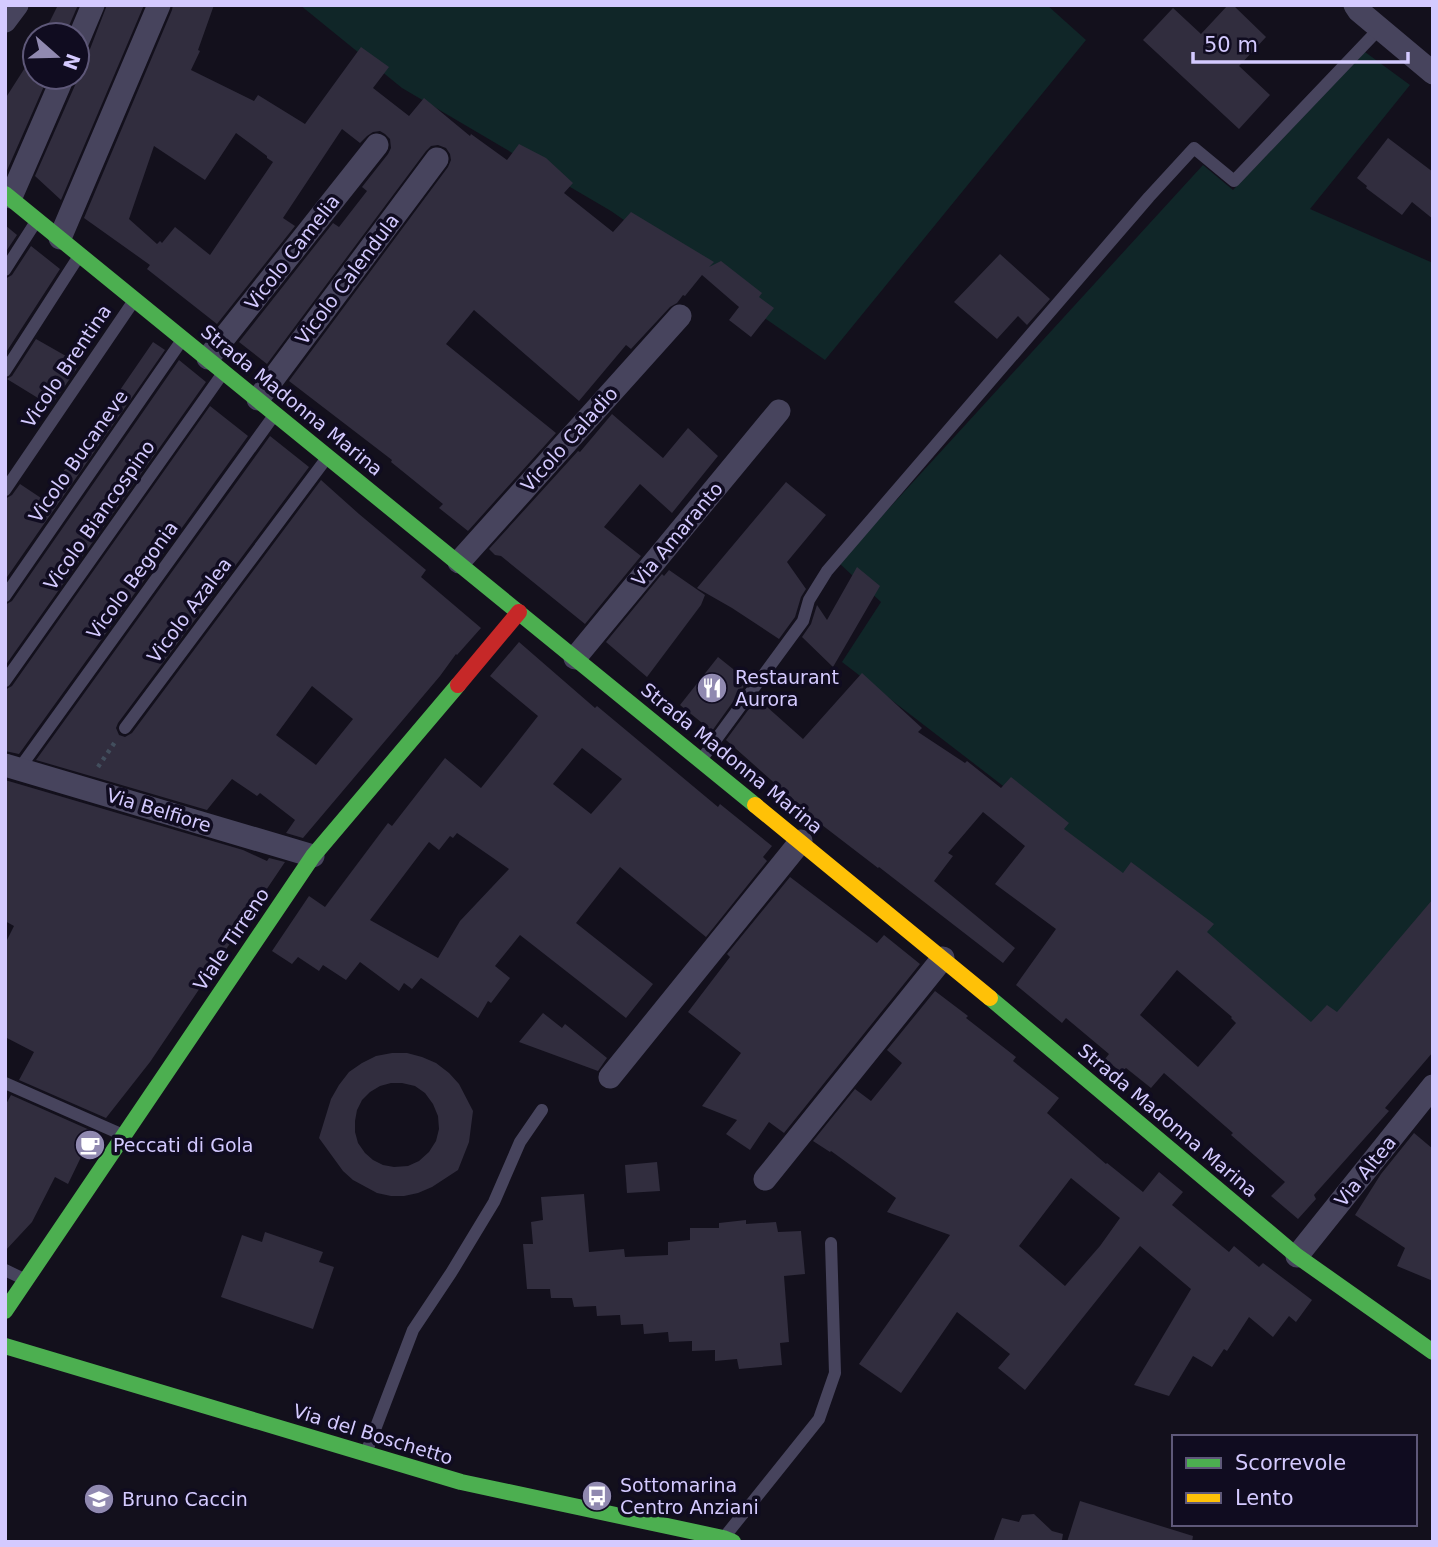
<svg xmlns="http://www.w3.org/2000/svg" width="1438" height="1547" font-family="'DejaVu Sans',sans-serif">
  <rect width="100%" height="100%" fill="#13101c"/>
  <!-- green -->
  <g fill="#102628">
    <polygon points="300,5 1047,5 1086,40 825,360 611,211 402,88"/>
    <polygon points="1365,52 1410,85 1310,209 1433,263 1433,905 1323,1032 842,662 881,602 839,563 1203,165 1233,190"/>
  </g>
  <!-- building -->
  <g fill="#312d3e" fill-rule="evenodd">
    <polygon points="58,5 78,5 65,35 43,35"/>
    <polygon points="107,5 144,5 61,200 35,176 76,83 77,57 85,54 90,49"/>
    <path d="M173 5H214L198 50 200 51 191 70 254 101 258 95 305 124 361 47 389 67 373 88 409 116 424 98 470 136 471 134 507 160 519 144 546 158 573 183 564 193 613 232 631 212 714 262 709 267 721 261 762 293 759 297 774 308 751 337 729 320 739 307 702 275 685 296 683 295 677 303 670 307 631 349 626 345 579 401 474 310 446 344 556 433 468 531 439 508 443 504 391 462 392 460 289 381 448 167 451 160 450 154 446 148 438 145 431 146 426 151 267 364 239 342 333 223 339 227 367 191 362 187 388 154 391 148 390 139 385 134 380 131 373 132 367 136 360 143 342 129 283 218 295 226 217 324 147 269 150 265 84 218 172 10ZM236 133 267 156V158L273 162 210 255 175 227 162 243 160 241 157 244 129 219 154 146 205 180Z"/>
    <polygon points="1228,5 1233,5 1266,37 1239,66 1270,95 1239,129 1143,40 1173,8 1201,34"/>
    <polygon points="35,52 35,77 48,77 5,175 5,99"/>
    <polygon points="1388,138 1433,172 1433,219 1412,202 1402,215 1366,188 1367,186 1357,178"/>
    <polygon points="5,225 17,235 5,253"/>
    <polygon points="31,246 60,269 5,354 5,279 12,275"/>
    <polygon points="1000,254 1050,299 1027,325 1018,316 997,339 954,302"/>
    <polygon points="36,339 80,364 51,406 7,379 12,376"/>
    <polygon points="153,342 165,350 5,580 5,499 12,495 20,484 44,500 65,469 70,467 100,427 96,425"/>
    <polygon points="179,360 206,382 5,666 5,605 12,601"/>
    <polygon points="210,406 248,436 19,754 5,751 5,690 12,686"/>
    <polygon points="612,414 663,458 688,428 718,456 672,513 640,484 604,527 641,556 585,624 501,556 495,555 489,549 578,451 580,452"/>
    <path d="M270 436 309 467 118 723 116 728 119 735 125 737 132 733 321 480 359 514 426 570 421 577 481 628 457 655 456 654 440 676 303 838 286 833 295 820 260 793 257 796 232 779 207 810 36 760ZM312 686 353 719 316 765 276 735Z"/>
    <polygon points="786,482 826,515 787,562 806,589 801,597 795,617 779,639 732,608 697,588"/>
    <polygon points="857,567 880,586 833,667 802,637 811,624 817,605 827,620"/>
    <polygon points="669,570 705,595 701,605 647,677 606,642 662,574 664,576"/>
    <path d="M519 642 595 708 597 706 718 807 720 804 772 846 763 857 767 861 706 937 620 867 576 923 653 984 626 1018 520 935 495 966 510 978 491 1003 488 1001 478 1018 421 978 412 989 404 983 399 991 360 962 346 980 323 965 319 971 298 957 292 964 272 951 309 896 325 907 388 823 392 826 445 758 481 788 513 748 538 716 490 676ZM582 748 622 779 591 814 553 784ZM457 833 509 869 460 921 438 958 370 920 429 842 439 850 450 836 453 838Z"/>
    <polygon points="718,657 748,681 712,731 680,705"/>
    <path d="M862 673 922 728 918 732 965 763 967 761 1001 788 1011 777 1069 823 1064 829 1123 873 1131 862 1214 924 1207 932 1311 1022 1327 1005 1337 1012 1433 899V1052L1385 1108 1389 1111 1314 1195 1316 1199 1298 1219 1271 1196 1285 1182 1231 1135 1233 1133 1164 1073 1151 1088 1126 1068 1121 1072 1105 1059 1109 1054 1066 1018 1062 1023 1016 985 1056 929 995 884 1025 846 983 812 948 853 953 856 934 881 1015 948 1003 963 879 867 878 868 822 825 726 740 757 698 803 739ZM1177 970 1232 1017 1231 1018 1236 1023 1198 1067 1140 1015Z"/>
    <polygon points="5,780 243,850 267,861 269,858 285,862 150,1062 106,1118 19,1080 34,1052 5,1037 5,944 14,926 5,921"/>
    <polygon points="790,877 877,943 884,935 920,964 784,1133 769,1122 750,1150 726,1134 737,1120 702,1106 741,1053 688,1012 730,957 727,954"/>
    <path d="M935 991 968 1016 966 1018 1016 1057 1013 1061 1059 1098 1047 1113 1106 1164 1107 1163 1143 1192 1159 1172 1183 1192 1172 1205 1229 1252 1234 1246 1259 1267 1263 1263 1312 1300 1296 1322 1289 1316 1273 1337 1249 1317 1227 1351 1224 1349 1212 1367 1193 1356 1169 1396 1134 1385 1191 1289 1140 1246 1025 1390 998 1368 1010 1354 957 1312 901 1393 859 1364 950 1235 887 1212 896 1198 831 1151 830 1152 813 1141 855 1089 871 1101 902 1063 887 1050ZM1071 1178 1120 1218 1100 1246 1065 1286 1019 1246Z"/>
    <polygon points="543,1013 562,1028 565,1024 607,1058 598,1071 519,1042"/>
    <path d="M392 1053H407L422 1057 436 1063 449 1073 459 1084 473 1111 469 1142 458 1170 432 1187 418 1193 404 1196H391L377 1193 353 1180 343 1171 319 1138 331 1099 339 1085 349 1072 362 1063 376 1056ZM391 1083H402L415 1086 425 1093 433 1104 438 1116 439 1129 436 1141 429 1152 419 1161 408 1166 394 1167 383 1165 373 1160 365 1153 358 1143 355 1132V1121L357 1110 362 1100 370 1092 380 1086Z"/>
    <polygon points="11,1095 101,1135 85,1159 81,1157 68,1184 55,1177 32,1222 5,1251 5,1106"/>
    <polygon points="1414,1133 1433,1149 1433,1281 1397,1266 1405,1248 1355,1215 1381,1174"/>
    <polygon points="657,1162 660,1191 627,1193 625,1165"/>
    <polygon points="584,1194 589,1252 624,1249 625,1257 668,1255 668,1242 690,1240 690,1228 719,1228 719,1223 746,1220 746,1224 776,1222 778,1232 801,1231 805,1274 784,1276 789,1342 780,1343 782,1365 739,1369 737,1359 715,1361 715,1350 692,1351 692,1341 669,1342 668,1332 644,1334 643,1324 621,1325 620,1315 597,1316 596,1306 574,1307 572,1298 551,1298 550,1289 527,1289 523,1244 533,1244 531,1222 543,1220 541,1197"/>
    <polygon points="265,1232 323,1252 319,1262 334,1267 313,1329 221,1297 242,1235 262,1242"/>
    <polygon points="1080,1501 1193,1536 1192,1542 1067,1542"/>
    <polygon points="1034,1514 1052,1531 1063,1534 1062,1540 1064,1542 993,1542 1002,1518 1019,1522 1022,1515"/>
  </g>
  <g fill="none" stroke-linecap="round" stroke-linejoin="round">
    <!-- path -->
    <polyline stroke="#424e5d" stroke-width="4.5" stroke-dasharray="3.5 5" stroke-linecap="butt" points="98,767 115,742"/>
    <!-- lane -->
    <g stroke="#47445d" stroke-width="12">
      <polyline points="5,270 37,220"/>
      <polyline points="5,371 79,256"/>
      <polyline points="5,490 133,302"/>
      <polyline points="5,596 182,340"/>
      <polyline points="5,681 223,373"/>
      <polyline points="125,728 326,459"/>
      <polyline points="701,760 803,621 809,600 827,571 1149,197 1194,148 1234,181 1379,29"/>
      <polyline points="19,769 275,414"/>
      <polyline points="5,1083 123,1135"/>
      <polyline points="5,1270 26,1280"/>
      <polyline points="366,1453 413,1330 451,1273 494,1202 520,1142 542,1110"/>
      <polyline points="726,1535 819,1419 835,1373 831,1243"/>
    </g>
    <!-- street -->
    <g stroke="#47445d" stroke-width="23">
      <polyline points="1355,5 1359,11 1433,73"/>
      <polyline points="5,21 17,5"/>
      <polyline points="77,43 93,5"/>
      <polyline points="11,197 63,77"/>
      <polyline points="60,238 159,5"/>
      <polyline points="208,358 377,145"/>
      <polyline points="258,399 437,159"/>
      <polyline points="459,562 680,316"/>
      <polyline points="575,658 779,411"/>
      <polyline points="5,765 313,856"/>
      <polyline points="610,1077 801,841"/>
      <polyline points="765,1179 943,958"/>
      <polyline points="1297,1256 1433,1086"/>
    </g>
    <!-- fast -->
    <g stroke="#4caf50" stroke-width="16">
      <polyline points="5,194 755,805"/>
      <polyline points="990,998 1297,1256 1433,1352"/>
      <polyline points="5,1311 313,856 458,685"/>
      <polyline points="5,1346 461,1482 723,1538 733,1542"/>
    </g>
    <!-- slow -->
    <polyline stroke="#ffc107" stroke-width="16" points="755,805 990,998"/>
    <!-- jam -->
    <polyline stroke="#c62828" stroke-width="16" points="458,685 519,612"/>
  </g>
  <!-- icons -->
  <defs>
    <g id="restaurant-disc" transform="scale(1.575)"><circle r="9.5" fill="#9089b0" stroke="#100c20"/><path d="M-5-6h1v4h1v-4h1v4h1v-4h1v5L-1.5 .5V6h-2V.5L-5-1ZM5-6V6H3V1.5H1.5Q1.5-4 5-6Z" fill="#fff"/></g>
    <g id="cafe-disc" transform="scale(1.575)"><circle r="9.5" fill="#9089b0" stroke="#100c20"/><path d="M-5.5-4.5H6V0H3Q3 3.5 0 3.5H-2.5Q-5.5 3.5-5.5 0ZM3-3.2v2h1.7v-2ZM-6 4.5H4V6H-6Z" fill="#fff"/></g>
    <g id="bus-disc" transform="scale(1.575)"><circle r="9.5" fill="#9089b0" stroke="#100c20"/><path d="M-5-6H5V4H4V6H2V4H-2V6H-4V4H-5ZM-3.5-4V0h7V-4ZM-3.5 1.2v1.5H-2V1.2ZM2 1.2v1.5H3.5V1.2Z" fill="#fff"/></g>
    <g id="school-disc" transform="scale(1.575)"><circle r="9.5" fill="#9089b0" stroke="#100c20"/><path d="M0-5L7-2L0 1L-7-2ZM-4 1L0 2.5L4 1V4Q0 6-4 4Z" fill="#fff"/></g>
  </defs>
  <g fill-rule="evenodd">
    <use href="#restaurant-disc" x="712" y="688"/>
    <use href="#cafe-disc" x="90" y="1145"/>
    <use href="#bus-disc" x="597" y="1496"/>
    <use href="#school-disc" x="99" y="1499"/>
  </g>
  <g text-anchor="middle" stroke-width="7" stroke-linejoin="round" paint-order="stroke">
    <!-- street labels -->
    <g font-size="19" fill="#d4caff" stroke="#100c20">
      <text transform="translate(292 252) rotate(-52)" y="7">Vicolo Camelia</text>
      <text transform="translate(347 279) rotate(-53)" y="7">Vicolo Calendula</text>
      <text transform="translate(66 366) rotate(-56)" y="7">Vicolo Brentina</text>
      <text transform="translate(292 400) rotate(39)" y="7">Strada Madonna Marina</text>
      <text transform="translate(569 439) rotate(-48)" y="7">Vicolo Caladio</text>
      <text transform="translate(78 456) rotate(-55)" y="7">Vicolo Bucaneve</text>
      <text transform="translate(99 515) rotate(-55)" y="7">Vicolo Biancospino</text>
      <text transform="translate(677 534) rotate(-50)" y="7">Via Amaranto</text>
      <text transform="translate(132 580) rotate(-54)" y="7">Vicolo Begonia</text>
      <text transform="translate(189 610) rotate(-53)" y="7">Vicolo Azalea</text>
      <text transform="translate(732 758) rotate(39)" y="7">Strada Madonna Marina</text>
      <text transform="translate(159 810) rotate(17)" y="7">Via Belfiore</text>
      <text transform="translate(231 939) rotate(-56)" y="7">Viale Tirreno</text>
      <text transform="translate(1168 1120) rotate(40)" y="7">Strada Madonna Marina</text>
      <text transform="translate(1365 1171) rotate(-51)" y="7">Via Altea</text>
      <text transform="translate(373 1434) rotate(17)" y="7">Via del Boschetto</text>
    </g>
    <!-- poi labels -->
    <g font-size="19" fill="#d4caff" stroke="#100c20" text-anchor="start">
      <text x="735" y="684">Restaurant<tspan x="735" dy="22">Aurora</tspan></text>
      <text x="113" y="1152">Peccati di Gola</text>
      <text x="620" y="1492">Sottomarina<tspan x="620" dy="22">Centro Anziani</tspan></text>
      <text x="122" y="1506">Bruno Caccin</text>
    </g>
  </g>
  <!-- border -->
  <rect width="1438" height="1547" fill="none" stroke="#d4caff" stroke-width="14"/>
  <!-- legend -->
  <rect x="1172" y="1435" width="245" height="91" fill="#100c20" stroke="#5e5879" stroke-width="2"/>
  <rect x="1186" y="1458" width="35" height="10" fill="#4caf50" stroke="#5e5879" stroke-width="2"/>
  <text x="1235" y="1470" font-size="21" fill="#d4caff">Scorrevole</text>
  <rect x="1186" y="1493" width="35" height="10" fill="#ffc107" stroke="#5e5879" stroke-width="2"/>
  <text x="1235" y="1505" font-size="21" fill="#d4caff">Lento</text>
  <!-- north arrow -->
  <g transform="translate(56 56) rotate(110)"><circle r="33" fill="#100c20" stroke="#5e5879" stroke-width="2"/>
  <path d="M0-5L12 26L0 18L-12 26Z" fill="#9089b0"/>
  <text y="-10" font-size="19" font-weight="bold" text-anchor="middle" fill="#d4caff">N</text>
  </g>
  <!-- scale -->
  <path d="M1193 52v10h215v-10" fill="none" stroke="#d4caff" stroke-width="3.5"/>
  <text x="1204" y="52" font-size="21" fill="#d4caff" stroke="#100c20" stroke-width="5" paint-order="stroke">50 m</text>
</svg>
